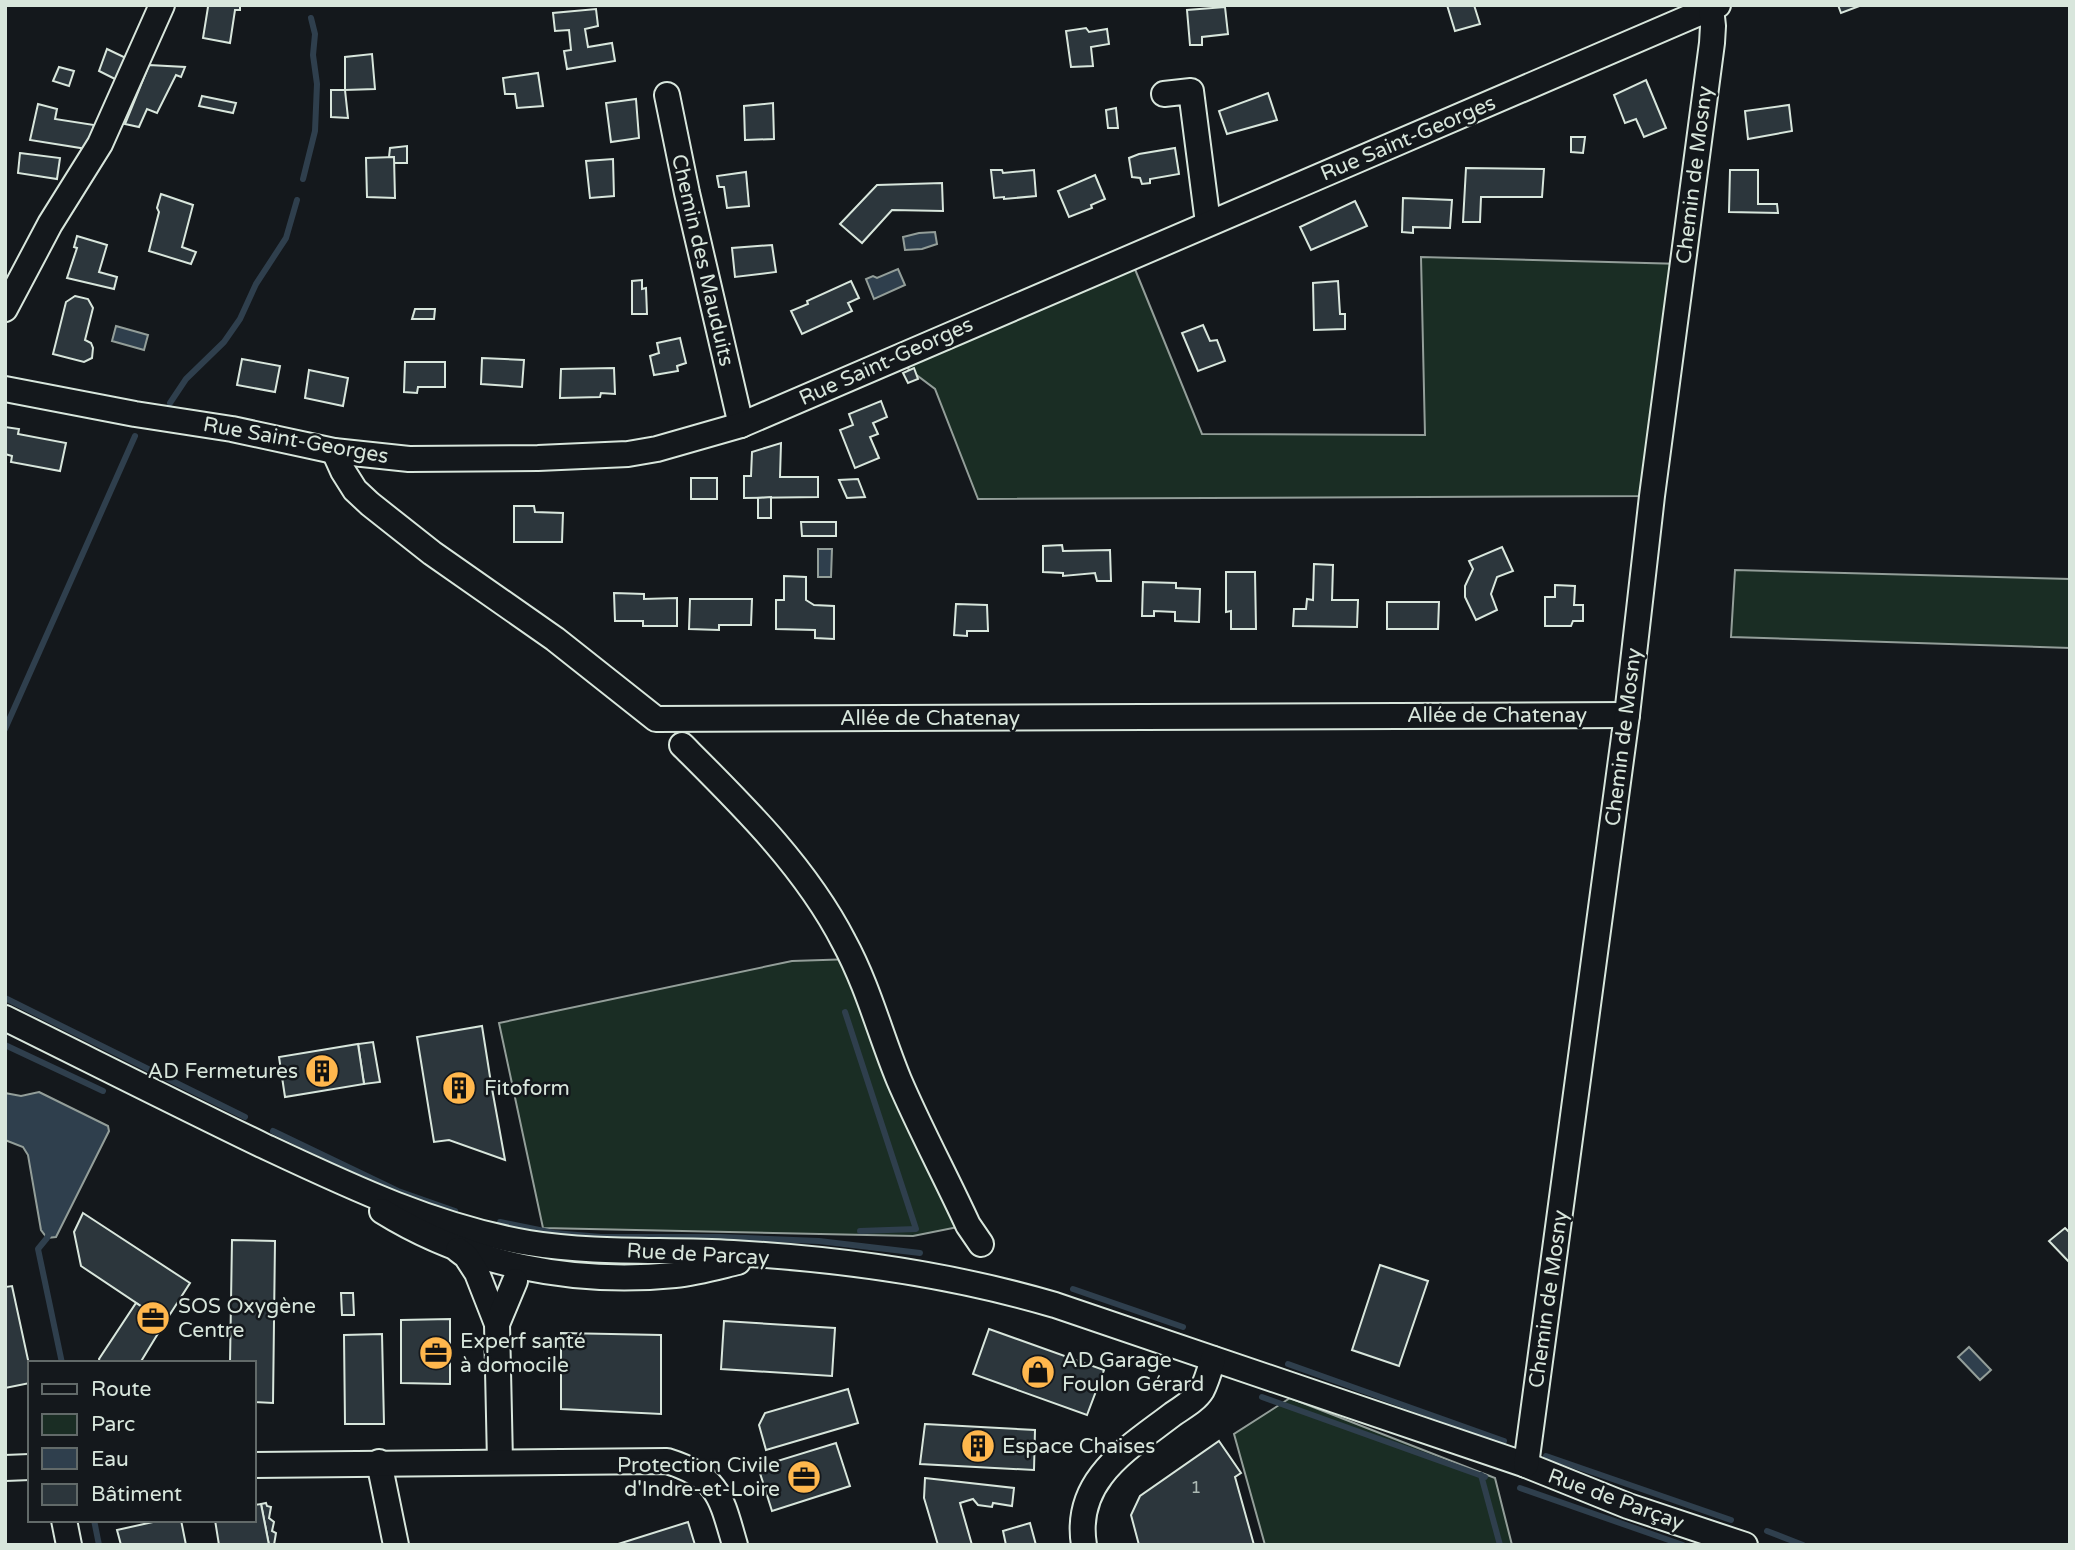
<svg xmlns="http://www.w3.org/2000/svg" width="2075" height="1550" font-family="'Varela Round',sans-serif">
  <rect width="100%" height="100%" fill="#14181c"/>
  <!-- green -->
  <g fill="#1a2d24" stroke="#939e99" stroke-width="2">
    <polygon points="1130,257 1202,434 1425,435 1421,257 1683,264 1652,496 978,499 935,389 894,358"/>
    <polygon points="1735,570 2070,579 2070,648 1731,637"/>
    <polygon points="853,959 968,1225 913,1236 543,1228 499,1023 792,961"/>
    <polygon points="1290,1398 1495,1478 1512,1545 1265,1545 1234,1434"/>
  </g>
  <!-- water -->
  <g fill="#2f3f4d" stroke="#939e99" stroke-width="2">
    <polygon points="935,232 937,244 922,249 905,250 903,237 919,233"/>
    <polygon points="898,269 905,285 874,299 866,279 873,276 877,278"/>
    <polygon points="116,326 148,335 144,350 112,341"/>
    <polygon points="818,549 832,549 831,577 818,577"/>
    <polygon points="39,1092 108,1126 109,1131 56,1237 47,1238 41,1230 28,1155 23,1147 5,1140 5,1093 21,1096"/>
    <polygon points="1969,1347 1991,1370 1980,1380 1958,1357"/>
  </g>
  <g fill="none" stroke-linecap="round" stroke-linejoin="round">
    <!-- stream -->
    <g stroke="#2f3f4d" stroke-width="6">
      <polyline points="303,179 315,131 317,84 313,55 315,34 311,18"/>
      <polyline points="170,403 186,379 224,342 240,319 256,284 286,238 297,200"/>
      <polyline points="5,729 135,436"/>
      <polyline points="5,998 245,1117"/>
      <polyline points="845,1012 916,1229 860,1231"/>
      <polyline points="5,1045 103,1091"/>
      <polyline points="273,1131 398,1191 455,1211"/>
      <polyline points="500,1222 554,1233 601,1237 720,1237 819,1241 920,1253"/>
      <polyline points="50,1231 47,1238 38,1249 62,1363"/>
      <polyline points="1073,1289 1183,1327"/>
      <polyline points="1288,1364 1504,1441"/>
      <polyline points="1262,1397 1485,1477"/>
      <polyline points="1546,1456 1731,1520"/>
      <polyline points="1481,1475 1500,1545"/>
      <polyline points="1520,1488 1683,1545"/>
      <polyline points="94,1520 99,1545"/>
      <polyline points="1767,1531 1803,1545"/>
    </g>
  </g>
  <!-- building -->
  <g fill="#2c363c" stroke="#d8e6dc" stroke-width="2">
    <polygon points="206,5 240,5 240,10 235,10 230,43 203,38 208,7"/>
    <polygon points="1447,5 1474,5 1480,24 1455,31"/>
    <polygon points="1838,5 1862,5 1841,13"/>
    <polygon points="1225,7 1228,34 1202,37 1202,45 1190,45 1187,10"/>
    <polygon points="596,9 598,26 585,29 588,47 612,43 615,61 567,69 564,51 571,50 569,30 555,31 553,13"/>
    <polygon points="1086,28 1089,32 1107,29 1109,44 1091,47 1093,66 1071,67 1066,31"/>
    <polygon points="107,49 128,59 119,81 99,71"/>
    <polygon points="372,54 375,89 345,90 345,57"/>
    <polygon points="149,65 185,67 181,77 176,75 157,113 147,109 139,127 125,124"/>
    <polygon points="59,67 74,71 69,86 53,81"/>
    <polygon points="538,73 543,106 517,108 515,94 505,94 503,78"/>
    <polygon points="1646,80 1666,128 1644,137 1636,119 1625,123 1614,95"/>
    <polygon points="331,90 345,90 348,118 331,117"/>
    <polygon points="1268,93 1277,120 1227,134 1219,111"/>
    <polygon points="202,96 236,103 233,113 199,106"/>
    <polygon points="636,99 639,138 611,142 606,103"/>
    <polygon points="773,103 774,139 745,140 744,106"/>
    <polygon points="38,104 57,109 55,119 94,125 87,149 30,140"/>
    <polygon points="1789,105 1792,131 1748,139 1745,111"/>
    <polygon points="1116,108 1118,128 1108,128 1106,110"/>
    <polygon points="1571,137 1585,137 1583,153 1571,152"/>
    <polygon points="407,146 407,163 394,163 394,157 389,157 390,148"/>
    <polygon points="1175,148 1179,174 1150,179 1150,183 1142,184 1140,178 1132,177 1129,158 1139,154"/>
    <polygon points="20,153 60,158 57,179 18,173"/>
    <polygon points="394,157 395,198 367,197 366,158"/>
    <polygon points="613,159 614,196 590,198 586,161"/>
    <polygon points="1466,168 1544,169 1542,197 1481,197 1480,222 1463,222"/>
    <polygon points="991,170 1002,170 1003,173 1034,170 1036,196 1004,199 1004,197 994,198"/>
    <polygon points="1730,170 1758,170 1758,204 1777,204 1778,213 1729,212"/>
    <polygon points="746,172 749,206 727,208 724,187 719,187 717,176"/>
    <polygon points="1095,175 1105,199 1091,205 1092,208 1069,217 1058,191"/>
    <polygon points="942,183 943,211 892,210 862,243 840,224 877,185"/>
    <polygon points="161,194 193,205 182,247 196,252 191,264 149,251 159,212 157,208"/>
    <polygon points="1403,198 1452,200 1450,228 1413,227 1413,233 1402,232"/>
    <polygon points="1355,201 1367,226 1311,250 1300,227"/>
    <polygon points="77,236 107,245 99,272 117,277 114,289 67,278 77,248 74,247"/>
    <polygon points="772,245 776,272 735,277 732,248"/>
    <polygon points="642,280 642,289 646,288 647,314 632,314 632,281"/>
    <polygon points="851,281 859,298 848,303 852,311 802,334 791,311 808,304 807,301"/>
    <polygon points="1338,281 1340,314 1345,314 1345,329 1314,330 1313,283"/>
    <polygon points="75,296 88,299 93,308 85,340 91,343 93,348 92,358 84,362 53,354 66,302"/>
    <polygon points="415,309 435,309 434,319 412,319"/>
    <polygon points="1203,325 1210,341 1217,340 1225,361 1198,371 1182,333"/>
    <polygon points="680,338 686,363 677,366 678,371 654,375 650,356 659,353 657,343"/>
    <polygon points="482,358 524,360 522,387 481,384"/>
    <polygon points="242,359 280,366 275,392 237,385"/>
    <polygon points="405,362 445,362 445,387 418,387 417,393 404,392"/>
    <polygon points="614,368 615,394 601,393 600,397 560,398 561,369"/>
    <polygon points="914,368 918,379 908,383 903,373"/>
    <polygon points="309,370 348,378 343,406 305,398"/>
    <polygon points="881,401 887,417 873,423 878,434 870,437 879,458 855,468 840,430 853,425 849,414"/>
    <polygon points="5,427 19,429 18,434 66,443 60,471 11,462 12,456 5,454"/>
    <polygon points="781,443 780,477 818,477 818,497 744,498 744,476 751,476 752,452"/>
    <rect x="691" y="478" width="26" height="21"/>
    <polygon points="858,479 865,497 847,498 839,480"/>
    <polygon points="771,497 771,518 758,518 758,498"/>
    <polygon points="514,506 534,506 535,512 563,513 562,542 514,542"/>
    <polygon points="801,522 836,522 836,536 802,536"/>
    <polygon points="1062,545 1063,551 1110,550 1111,581 1097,581 1095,573 1063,576 1063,573 1043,572 1043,546"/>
    <polygon points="1502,547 1513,571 1497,577 1491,594 1497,610 1476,620 1465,597 1465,586 1473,569 1469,561"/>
    <polygon points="1314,564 1333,565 1332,600 1358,600 1357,627 1293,626 1294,609 1306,609 1307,599 1313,600"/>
    <polygon points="1226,572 1255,572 1256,629 1231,629 1231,611 1226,612"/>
    <polygon points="784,576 806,577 806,600 814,605 834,606 834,639 815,638 815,630 776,629 776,600 784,600"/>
    <polygon points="1143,582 1176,583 1176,588 1200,589 1199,622 1175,621 1175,612 1154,611 1154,616 1142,616"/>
    <polygon points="1555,585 1575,586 1574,605 1583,605 1583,621 1573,621 1571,626 1545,626 1545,597 1555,597"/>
    <polygon points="614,593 644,594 644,599 677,598 677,626 643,626 643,621 615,621"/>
    <polygon points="690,599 752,599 751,625 719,625 719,630 689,629"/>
    <polygon points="1387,602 1439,602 1438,629 1387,629"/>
    <polygon points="956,604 987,605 988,631 967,631 967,636 954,635"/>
    <polygon points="482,1026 491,1083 505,1160 449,1140 434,1142 417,1037"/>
    <polygon points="373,1042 380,1082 364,1084 358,1044"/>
    <polygon points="358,1044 364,1084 285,1097 279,1057"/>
    <polygon points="83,1213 190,1283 165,1322 81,1266 74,1232"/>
    <polygon points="2065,1228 2070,1233 2070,1263 2049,1241"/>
    <polygon points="232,1240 275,1241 273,1403 254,1402 254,1363 230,1363"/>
    <polygon points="1380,1265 1428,1281 1399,1366 1352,1350"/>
    <polygon points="12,1286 30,1369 30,1383 5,1388 5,1287"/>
    <polygon points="341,1293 353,1293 354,1315 342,1315"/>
    <polygon points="136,1303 165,1322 140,1363 100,1363 99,1359"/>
    <polygon points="450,1319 450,1384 401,1383 401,1320"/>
    <polygon points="724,1321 835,1328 832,1376 721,1369"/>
    <polygon points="989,1329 1104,1370 1087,1415 973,1374"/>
    <polygon points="561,1333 661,1335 661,1414 561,1409"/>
    <polygon points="382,1334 384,1424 345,1424 344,1335"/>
    <polygon points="848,1389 858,1423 766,1450 759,1425 765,1413"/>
    <polygon points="925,1424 1035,1430 1034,1470 920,1464"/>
    <polygon points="1219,1441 1241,1473 1235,1477 1254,1545 1139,1545 1131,1515 1140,1496"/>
    <polygon points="836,1443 850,1486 772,1511 758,1467"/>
    <polygon points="925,1478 1014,1488 1012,1506 993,1503 992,1507 978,1505 973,1499 960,1503 972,1545 938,1545 924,1498"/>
    <polygon points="266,1503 267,1506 271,1507 269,1518 274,1522 272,1531 276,1533 274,1545 269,1545 261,1504"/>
    <polygon points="261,1504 269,1545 219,1545 215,1520 254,1520 254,1505"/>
    <polygon points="162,1520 181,1520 186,1545 121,1545 117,1530"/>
    <polygon points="688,1522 695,1545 615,1545"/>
    <polygon points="1030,1523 1036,1545 1006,1545 1003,1531"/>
  </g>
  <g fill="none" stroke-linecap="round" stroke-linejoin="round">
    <!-- minor casing -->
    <g stroke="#d8e6dc" stroke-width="28">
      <g id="minor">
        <polyline points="1164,94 1191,91 1208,223"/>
        <polyline points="667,95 687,193 741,425"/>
        <polyline points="5,309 50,224 100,144 162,5"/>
        <polyline points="5,389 135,414 232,429 334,451 409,459 538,458 628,454 657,449 741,425 1718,5"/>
        <polyline points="334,451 343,471 355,490 370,504 432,553 555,639 656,719 1627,715"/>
        <path d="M682 745C741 804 805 866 844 942 868 986 880 1034 899 1080 920 1129 946 1177 968 1225L981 1244"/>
        <path d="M5 1018C92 1061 177 1104 264 1146 349 1186 435 1227 529 1243 596 1254 665 1249 733 1253 842 1259 950 1274 1055 1305L1526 1465 1628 1506 1745 1545"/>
        <path d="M382 1211C469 1265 573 1285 675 1275 696 1273 717 1267 738 1262"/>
        <polyline points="458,1250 466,1256 477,1273 497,1324 500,1462"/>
        <polyline points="497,1324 515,1281"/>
        <polyline points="379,1462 396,1545"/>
        <path d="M254 1465 667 1461C719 1477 721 1497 735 1545"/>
        <polyline points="1526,1465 1627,715 1652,496 1712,43 1713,26 1711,8"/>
        <polyline points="5,1468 30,1467"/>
        <polyline points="64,1520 69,1545"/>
        <path d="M1084 1545C1073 1479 1129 1448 1173 1414 1183 1407 1196 1400 1202 1390 1207 1380 1210 1369 1213 1359"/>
      </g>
    </g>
    <!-- minor -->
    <use href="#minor" stroke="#14181c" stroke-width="24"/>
  </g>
  <!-- icons -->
  <defs>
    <g id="building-disc" transform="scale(1.75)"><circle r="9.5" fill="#ffb74d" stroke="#14181c"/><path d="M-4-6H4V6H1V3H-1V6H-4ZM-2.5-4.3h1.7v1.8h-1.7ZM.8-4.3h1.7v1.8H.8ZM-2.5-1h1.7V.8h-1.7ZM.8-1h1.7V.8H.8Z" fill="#111"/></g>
    <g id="office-disc" transform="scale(1.75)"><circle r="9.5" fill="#ffb74d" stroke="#14181c"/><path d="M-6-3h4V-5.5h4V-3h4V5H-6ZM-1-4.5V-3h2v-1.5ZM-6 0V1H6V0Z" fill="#111"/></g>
    <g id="shop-disc" transform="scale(1.75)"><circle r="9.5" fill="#ffb74d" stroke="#14181c"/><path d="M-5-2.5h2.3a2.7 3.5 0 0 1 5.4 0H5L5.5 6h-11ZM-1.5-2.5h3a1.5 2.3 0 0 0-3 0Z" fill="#111"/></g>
  </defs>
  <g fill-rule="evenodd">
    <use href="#building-disc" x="322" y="1071"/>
    <use href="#building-disc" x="459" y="1088"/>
    <use href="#office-disc" x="153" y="1318"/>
    <use href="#office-disc" x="436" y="1353"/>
    <use href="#shop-disc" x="1038" y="1372"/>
    <use href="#building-disc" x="978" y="1446"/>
    <use href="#office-disc" x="804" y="1477"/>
  </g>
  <g text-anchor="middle" stroke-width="5" stroke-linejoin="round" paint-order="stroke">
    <!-- number labels -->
    <g font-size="18" fill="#adbab4">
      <text x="1196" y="1493">1</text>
    </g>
    <!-- street labels -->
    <g font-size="21" fill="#d8e6dc" stroke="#14181c">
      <text transform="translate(1408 138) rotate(-23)" y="7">Rue Saint-Georges</text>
      <text transform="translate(1694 175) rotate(-83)" y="7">Chemin de Mosny</text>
      <text transform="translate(703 260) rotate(77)" y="7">Chemin des Mauduits</text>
      <text transform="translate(886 361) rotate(-24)" y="7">Rue Saint-Georges</text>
      <text transform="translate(296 440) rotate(10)" y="7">Rue Saint-Georges</text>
      <text x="1497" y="722">Allée de Chatenay</text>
      <text x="930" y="725">Allée de Chatenay</text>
      <text transform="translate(1623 737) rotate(-83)" y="7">Chemin de Mosny</text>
      <text transform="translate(698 1254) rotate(3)" y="7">Rue de Parcay</text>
      <text transform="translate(1548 1299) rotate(-82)" y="7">Chemin de Mosny</text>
      <text transform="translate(1616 1499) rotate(20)" y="7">Rue de Parçay</text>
    </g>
    <!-- poi labels -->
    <g font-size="21" fill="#d8e6dc" stroke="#14181c" text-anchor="start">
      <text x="298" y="1078" text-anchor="end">AD Fermetures</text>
      <text x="484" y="1095">Fitoform</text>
      <text x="178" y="1313">SOS Oxygène<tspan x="178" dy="24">Centre</tspan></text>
      <text x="460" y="1348">Experf santé<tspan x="460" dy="24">à domocile</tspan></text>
      <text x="1062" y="1367">AD Garage<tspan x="1062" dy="24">Foulon Gérard</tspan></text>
      <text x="1002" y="1453">Espace Chaises</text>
      <text x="780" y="1472" text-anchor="end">Protection Civile<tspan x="780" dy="24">d'Indre-et-Loire</tspan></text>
    </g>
  </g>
  <!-- border -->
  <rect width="2075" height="1550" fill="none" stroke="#d8e6dc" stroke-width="14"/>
  <!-- legend -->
  <rect x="28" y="1361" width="228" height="161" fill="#14181c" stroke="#626a69" stroke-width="2"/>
  <rect x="42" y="1384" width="35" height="10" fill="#14181c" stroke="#626a69" stroke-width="2"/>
  <text x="91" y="1396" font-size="21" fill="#d8e6dc">Route</text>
  <rect x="42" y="1414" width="35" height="21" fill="#1a2d24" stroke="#626a69" stroke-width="2"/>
  <text x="91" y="1431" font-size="21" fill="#d8e6dc">Parc</text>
  <rect x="42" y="1448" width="35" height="21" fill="#2f3f4d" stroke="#626a69" stroke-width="2"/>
  <text x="91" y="1466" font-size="21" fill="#d8e6dc">Eau</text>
  <rect x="42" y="1484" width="35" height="21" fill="#2c363c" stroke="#626a69" stroke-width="2"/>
  <text x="91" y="1501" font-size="21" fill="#d8e6dc">Bâtiment</text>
</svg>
